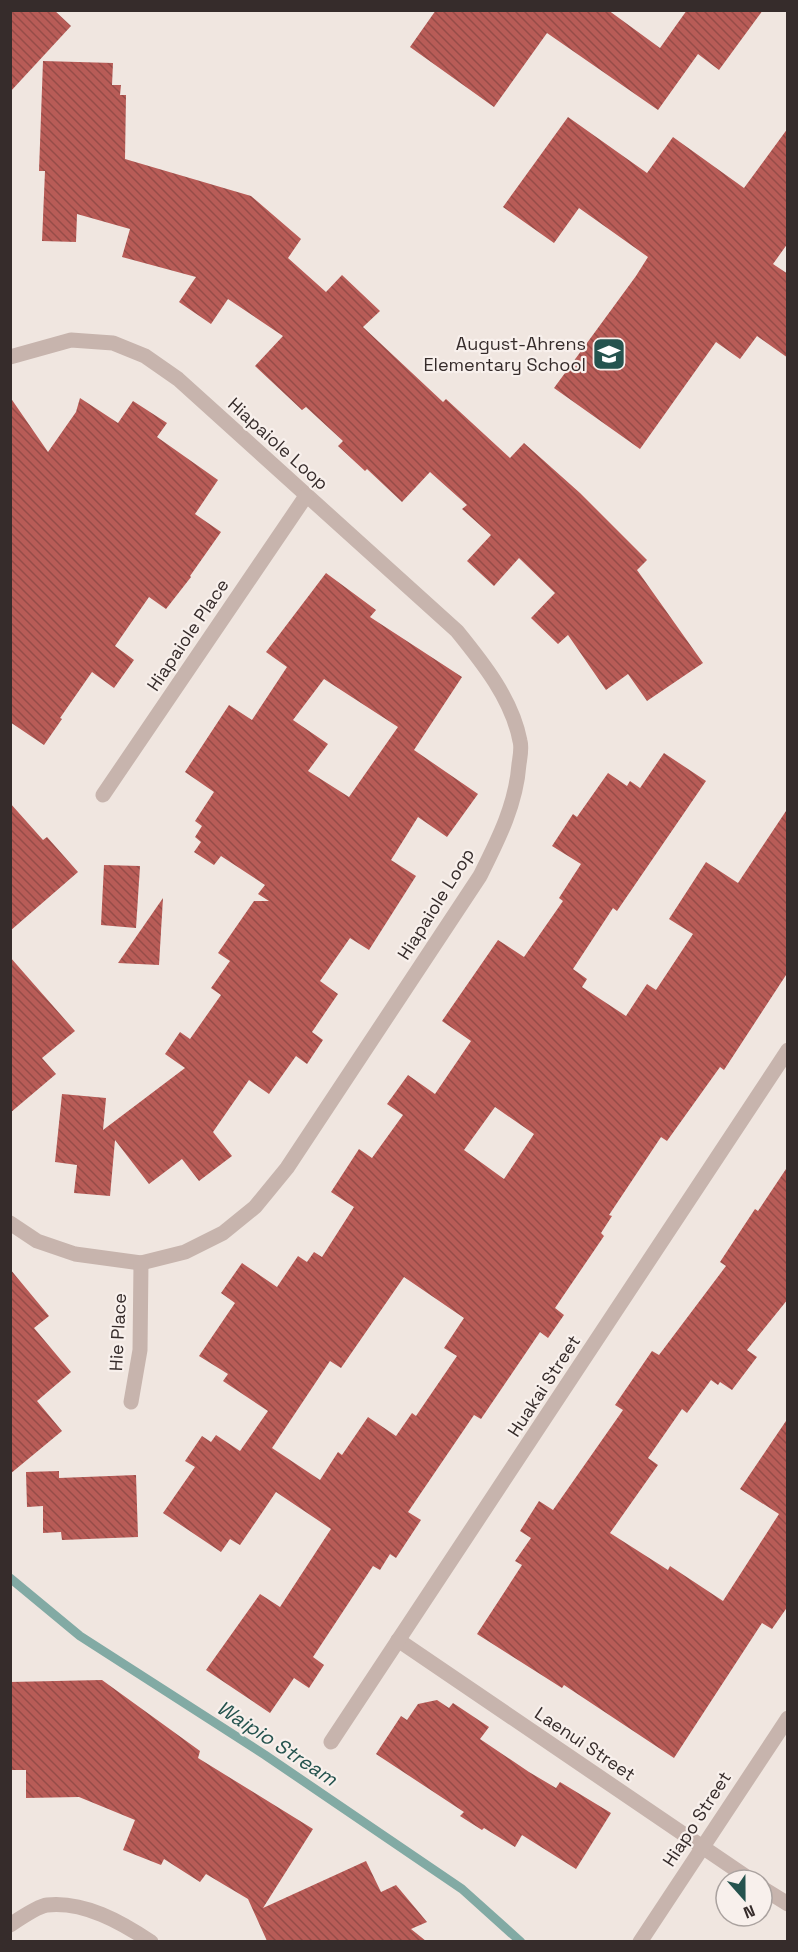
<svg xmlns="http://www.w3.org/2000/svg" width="798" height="1952" font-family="'Space Grotesk',sans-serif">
  <defs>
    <pattern id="building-back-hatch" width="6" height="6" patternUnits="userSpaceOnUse" patternTransform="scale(1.5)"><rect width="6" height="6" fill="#b85c57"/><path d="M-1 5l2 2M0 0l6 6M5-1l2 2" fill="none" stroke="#964c48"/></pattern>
  </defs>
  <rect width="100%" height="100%" fill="#f0e6e0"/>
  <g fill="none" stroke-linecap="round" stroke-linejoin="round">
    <!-- stream -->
    <polyline stroke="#82aaa4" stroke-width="9" points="10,1578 80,1636 265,1755 462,1889 521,1942"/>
  </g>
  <!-- building -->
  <g fill="url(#building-back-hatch)" fill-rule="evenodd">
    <polygon points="10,10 54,10 71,26 10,92"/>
    <polygon points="436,10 608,10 660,48 687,10 763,10 719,70 698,54 658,110 547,33 494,107 410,47"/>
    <polygon points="43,61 113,63 112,85 121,85 120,95 126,95 125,159 251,196 301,239 288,258 326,292 342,275 380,311 363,327 443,402 446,399 510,458 524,443 580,493 647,560 637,570 703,663 647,701 628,674 606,690 568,635 558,644 531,618 555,593 519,558 494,586 467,561 491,535 462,509 467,505 430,472 402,502 367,469 365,471 338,446 343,441 306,407 302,410 255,366 283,336 228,299 211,324 179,302 196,277 122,257 130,229 77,214 76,242 42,241 45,171 39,171"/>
    <polygon points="568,117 647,173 673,137 744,188 788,128 788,243 773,264 788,274 788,358 757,336 740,359 716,342 640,449 554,388 636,276 648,257 579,208 554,243 503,207"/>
    <polygon points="10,397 48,452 76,412 80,398 118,423 133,401 167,423 157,437 218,480 195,514 221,532 190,576 191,577 166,609 149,597 115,646 134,660 114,688 92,672 60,718 62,719 44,745 10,722"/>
    <path d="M326 573 376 610 370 617 462 677 414 750 478 794 447 837 418 817 391 860 416 876 369 950 350 938 320 981 338 994 312 1032 323 1040 307 1064 296 1056 269 1094 249 1080 213 1132 232 1156 199 1181 182 1159 149 1184 115 1140 110 1196 74 1193 77 1165 55 1162 62 1094 106 1098 103 1130 185 1068 165 1054 180 1032 190 1039 221 995 211 988 230 961 218 953 254 901H269L258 894 265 885 221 856 214 865 194 852 201 842 195 837 202 826 195 821 214 792 185 772 229 705 252 720 287 667 266 652ZM324 679 398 727 349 797 308 771 328 744 293 720Z"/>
    <path d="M664 753 706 781 617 911 613 908 573 969 587 979 582 987 626 1016 647 984 656 990 693 934 669 919 706 862 738 883 788 808V972L724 1070 720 1067 667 1141 661 1137 609 1215 612 1216 601 1233 604 1236 555 1308 564 1315 548 1338 540 1332 481 1419 474 1415 408 1512 421 1520 396 1558 390 1554 380 1570 373 1566 313 1657 324 1665 309 1688 294 1678 270 1713 206 1670 260 1594 280 1607 331 1529 276 1492 240 1545 230 1539 221 1552 163 1513 195 1467 185 1461 202 1436 211 1442 216 1435 240 1451 268 1411 223 1381 228 1374 199 1356 235 1303 221 1293 242 1263 277 1287 298 1256 307 1262 314 1252 322 1257 354 1207 331 1192 359 1149 372 1158 403 1115 387 1104 408 1075 435 1094 471 1041 442 1021 498 940 524 957 563 901 559 898 581 864 552 846 573 814 577 817 608 773 627 786 630 781 640 788ZM495 1107 534 1134 504 1179 464 1150ZM404 1277 464 1318 444 1348 457 1356 416 1416 412 1413 396 1436 368 1417 342 1455 338 1452 320 1480 272 1448 330 1361 341 1368Z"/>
    <polygon points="10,803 43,840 47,837 78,872 10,931"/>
    <polygon points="104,865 140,866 136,928 101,925"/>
    <polygon points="163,898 159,965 118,963"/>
    <polygon points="10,957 75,1031 42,1058 56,1074 10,1113"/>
    <polygon points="788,1166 788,1299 747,1350 757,1357 732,1390 720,1382 718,1385 711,1380 687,1413 682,1409 648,1458 658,1465 610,1533 668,1570 670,1566 723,1601 779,1514 740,1489 788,1418 788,1606 772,1629 762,1623 674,1758 564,1685 562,1688 477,1634 522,1565 515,1561 531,1538 520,1531 539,1501 553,1510 623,1410 615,1405 652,1351 659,1355 726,1266 720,1262 755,1209 758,1211"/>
    <polygon points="10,1269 49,1316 34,1328 71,1372 37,1401 62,1431 10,1474"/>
    <polygon points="59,1471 59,1478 136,1475 138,1537 62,1540 61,1532 43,1533 43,1506 27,1507 26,1472"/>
    <polygon points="102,1680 200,1751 198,1758 313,1829 263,1908 366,1861 381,1892 396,1885 427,1922 411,1929 426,1941 267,1941 248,1899 206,1874 200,1882 164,1859 161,1865 123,1850 135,1820 79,1797 26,1798 26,1770 10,1770 10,1682"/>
    <polygon points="437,1700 449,1708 453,1703 489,1727 480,1739 529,1772 556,1788 560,1782 611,1813 576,1869 522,1835 515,1847 484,1828 482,1830 460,1816 464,1812 376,1754 401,1716 407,1720 418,1704"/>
  </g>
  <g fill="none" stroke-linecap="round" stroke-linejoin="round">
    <!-- minor -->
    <g stroke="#c7b4ad" stroke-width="15">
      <path d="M10 357 71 340 113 343 145 356 178 379 457 631C483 663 512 699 520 741 522 748 520 757 519 764 516 805 498 840 480 876L287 1168 255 1207 223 1233 185 1252 141 1263 75 1254 37 1241 10 1223"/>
      <polyline points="103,795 306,496"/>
      <polyline points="131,1402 140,1350 141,1263"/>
      <polyline points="398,1640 751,1880"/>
      <polyline points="331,1742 788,1050"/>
      <polyline points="762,1888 788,1904"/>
      <path d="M10 1925C19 1919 38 1906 47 1905 84 1901 121 1922 151 1942"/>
    </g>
    <!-- tertiary -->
    <polyline stroke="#c7b4ad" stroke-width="15" points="640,1942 788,1718"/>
  </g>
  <!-- icons -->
  <defs>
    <g id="school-square" transform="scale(1.725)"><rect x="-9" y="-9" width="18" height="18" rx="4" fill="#25534e" stroke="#f8f0ec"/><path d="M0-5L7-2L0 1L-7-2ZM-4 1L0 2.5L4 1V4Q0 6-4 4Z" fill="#fff"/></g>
  </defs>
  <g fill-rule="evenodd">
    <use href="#school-square" x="609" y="354"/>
  </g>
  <g text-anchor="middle" stroke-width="4.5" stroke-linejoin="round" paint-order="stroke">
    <!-- poi labels -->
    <g font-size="18" fill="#362c2b" stroke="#f8f0ec" text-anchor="end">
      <text x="586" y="350">August-Ahrens<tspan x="586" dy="21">Elementary School</tspan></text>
    </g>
    <!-- street labels -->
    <g font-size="18" fill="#362c2b" stroke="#f8f0ec">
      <text transform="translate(278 444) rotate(42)" y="6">Hiapaiole Loop</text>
      <text transform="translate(188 635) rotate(-56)" y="6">Hiapaiole Place</text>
      <text transform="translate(436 904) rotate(-58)" y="6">Hiapaiole Loop</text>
      <text transform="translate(118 1332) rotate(-87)" y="6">Hie Place</text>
      <text transform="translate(544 1386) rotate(-57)" y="6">Huakai Street</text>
      <text transform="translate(585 1744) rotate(34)" y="6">Laenui Street</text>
      <text transform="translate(697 1819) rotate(-57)" y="6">Hiapo Street</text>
    </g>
    <!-- water labels -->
    <g font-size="20" font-style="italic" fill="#25534e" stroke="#f8f0ec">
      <text transform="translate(277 1743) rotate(33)" y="7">Waipio Stream</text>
    </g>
  </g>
  <!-- border -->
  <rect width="798" height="1952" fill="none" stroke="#362c2b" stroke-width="24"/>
  <!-- north arrow -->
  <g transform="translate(744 1898) rotate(159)"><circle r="28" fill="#f8f0ec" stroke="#aaa29f" stroke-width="1.5"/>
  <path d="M0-4.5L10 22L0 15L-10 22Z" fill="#25534e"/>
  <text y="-9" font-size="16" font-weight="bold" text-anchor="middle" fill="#362c2b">N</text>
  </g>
</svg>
